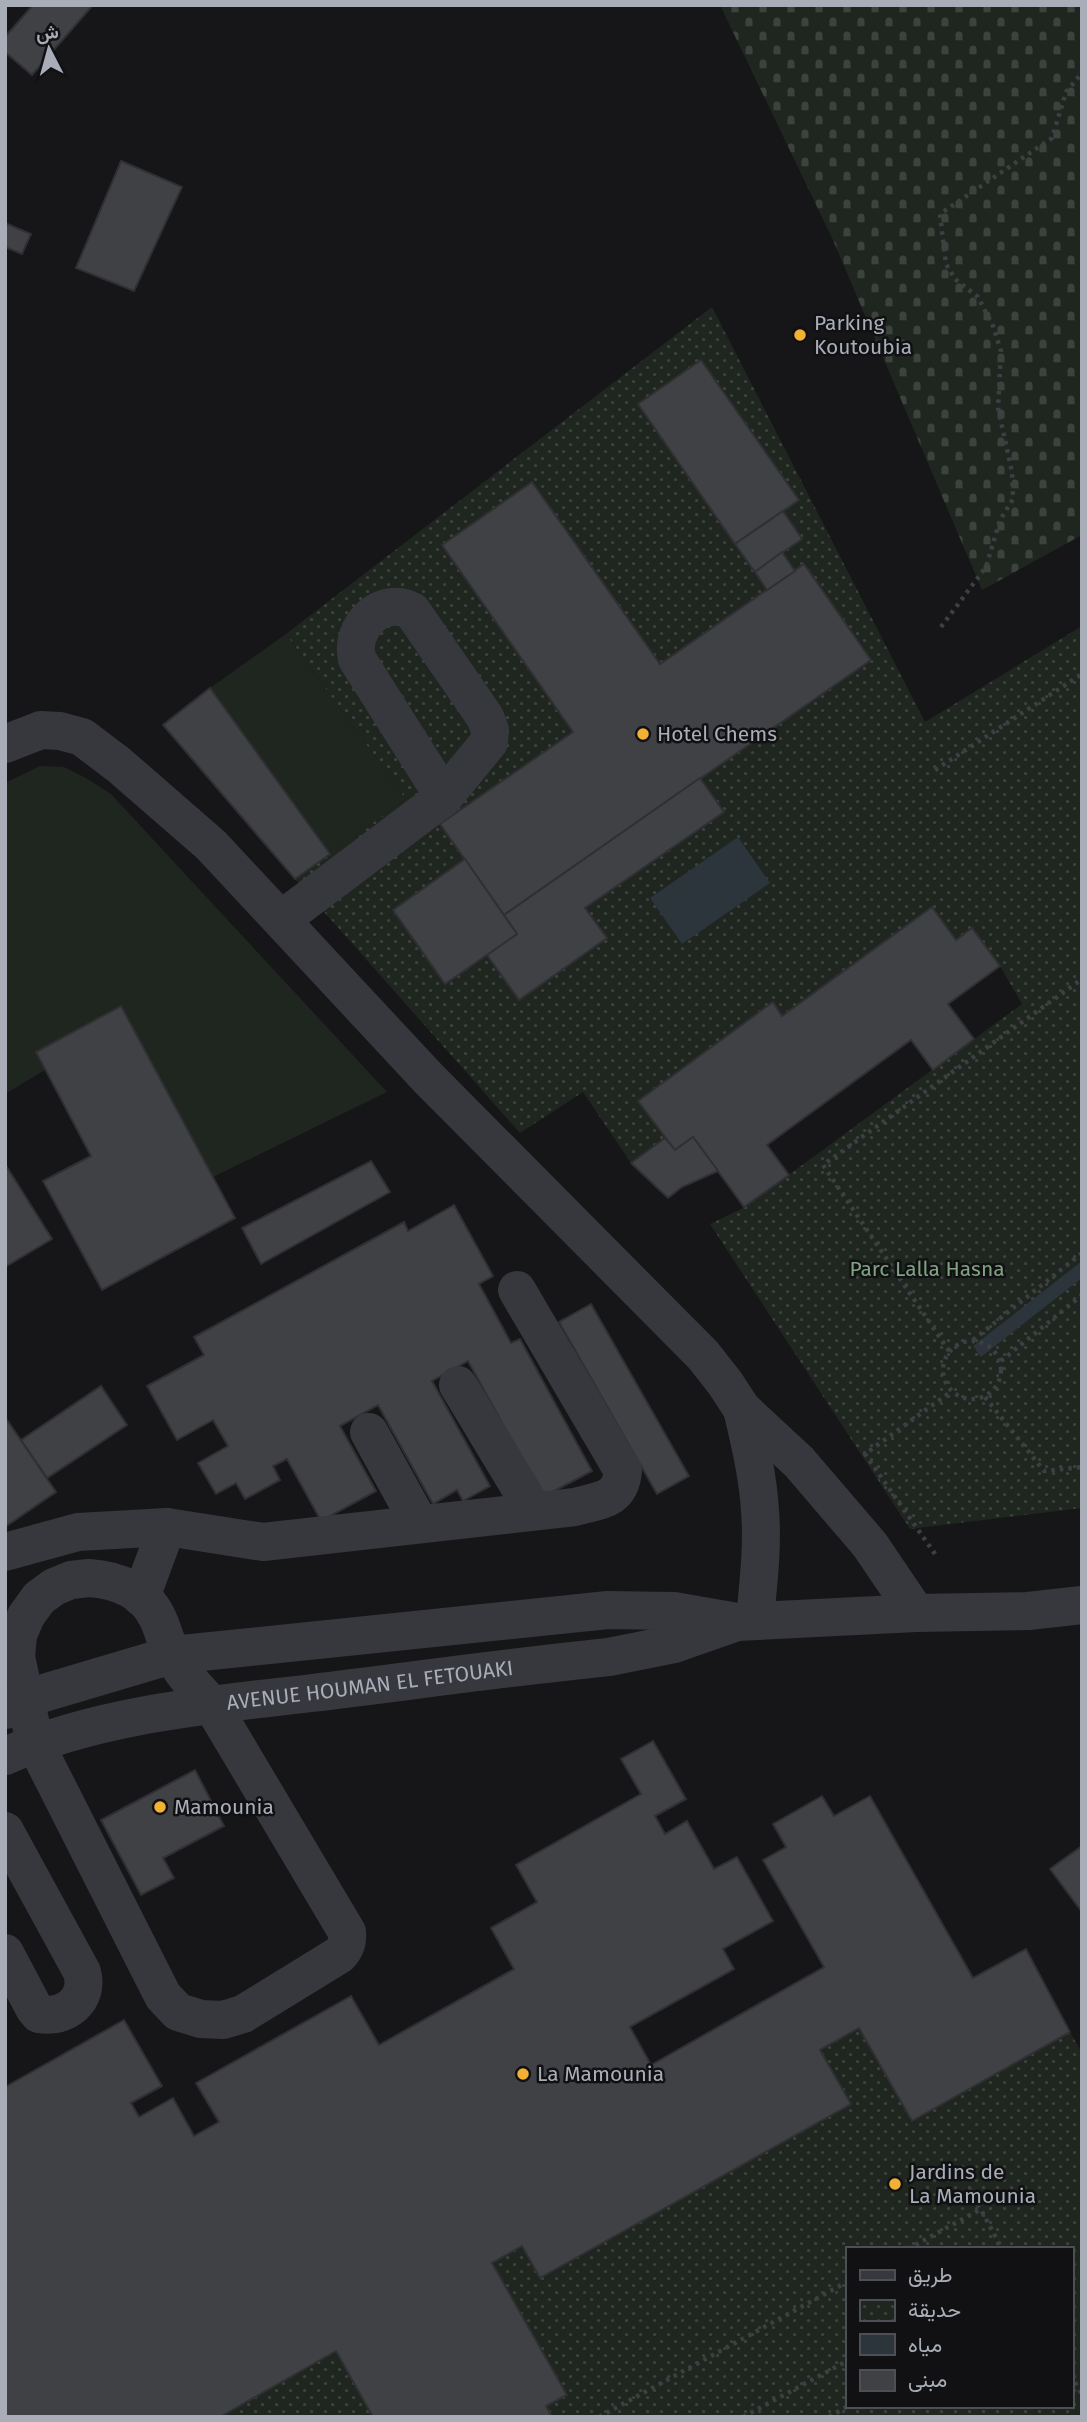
<svg xmlns="http://www.w3.org/2000/svg" width="1087" height="2422" font-family="'Fira Sans',Vazirmatn,sans-serif">
  <defs>
    <pattern id="cemetery-stones" width="16" height="16" patternUnits="userSpaceOnUse" patternTransform="scale(1.75)"><rect width="16" height="16" fill="#1e261f"/><path d="M2 7V4a2 2 0 0 1 4 0v3zM10 15v-3a2 2 0 0 1 4 0v3z" fill="#3c433d"/></pattern>
    <pattern id="park-dots" width="8" height="8" patternUnits="userSpaceOnUse" patternTransform="scale(1.75)"><rect width="8" height="8" fill="#1e261f"/><path d="M2 2h.1M6 6h.1" fill="none" stroke="#3c433d" stroke-width="1.8" stroke-linecap="round"/></pattern>
  </defs>
  <rect width="100%" height="100%" fill="#161618"/>
  <!-- grass -->
  <g fill="#1e261f">
    <polygon points="286,634 406,799 330,854 210,688"/>
    <polygon points="40,766 64,767 86,778 111,794 387,1092 213,1177 121,1007 36,1052 45,1070 5,1094 5,783"/>
  </g>
  <!-- cemetery -->
  <polygon fill="url(#cemetery-stones)" points="720,5 1082,5 1082,535 982,590 833,240"/>
  <!-- park -->
  <g fill="url(#park-dots)" fill-rule="evenodd">
    <polygon points="712,307 925,722 1082,626 1082,1508 910,1529 710,1224 745,1207 1022,1004 1000,966 973,928 956,940 932,907 782,1016 772,1003 639,1100 665,1138 631,1163 583,1092 520,1133 295,879 406,799 286,634"/>
    <path d="M859 2028 912 2121 1070 2032 1082 2053V2417H552L546 2406 567 2394 492 2263 522 2246 541 2278 850 2104 820 2050ZM847 2249H1071V2406H847Z"/>
    <polygon points="336,2351 373,2417 220,2417"/>
  </g>
  <!-- water -->
  <g fill="#2c353c">
    <polygon points="738,837 770,883 682,944 650,898"/>
    <polygon points="1082,1261 1082,1278 981,1357 973,1346"/>
  </g>
  <!-- building -->
  <g fill="#404145" stroke="#303034" stroke-width="2">
    <polygon points="33,5 93,5 32,75 5,52 5,37"/>
    <polygon points="121,161 182,187 134,291 76,268"/>
    <polygon points="5,223 31,234 22,254 5,247"/>
    <polygon points="701,360 799,500 735,544 638,404"/>
    <polygon points="532,482 660,664 804,564 871,660 504,915 440,824 573,732 442,545"/>
    <polygon points="783,511 802,539 755,572 735,544"/>
    <polygon points="782,552 795,571 767,590 755,572"/>
    <polygon points="210,688 330,854 295,879 163,725"/>
    <polygon points="700,778 724,812 585,908 607,938 519,1000 487,955 517,934 504,915"/>
    <polygon points="465,859 517,934 445,984 393,910"/>
    <polygon points="932,907 956,940 972,928 1000,966 948,1004 974,1039 933,1070 911,1040 767,1145 789,1175 744,1207 693,1137 675,1150 638,1101 773,1002 782,1016"/>
    <polygon points="121,1006 235,1218 102,1290 43,1181 91,1156 36,1052"/>
    <polygon points="693,1137 718,1171 682,1187 668,1198 631,1163 665,1138 675,1150"/>
    <polygon points="371,1161 390,1192 261,1264 242,1228"/>
    <polygon points="5,1164 52,1239 5,1267"/>
    <polygon points="454,1205 493,1276 479,1284 511,1343 520,1339 592,1471 543,1497 468,1361 432,1381 490,1486 463,1501 457,1490 433,1504 378,1405 340,1426 376,1491 321,1521 287,1459 273,1466 280,1480 245,1499 236,1483 216,1494 198,1463 228,1446 213,1420 177,1440 147,1386 204,1355 194,1337 404,1222 408,1231"/>
    <polygon points="591,1304 689,1476 657,1494 559,1322"/>
    <polygon points="101,1386 127,1425 47,1478 21,1440"/>
    <polygon points="5,1417 56,1492 5,1527"/>
    <polygon points="653,1741 686,1799 655,1816 665,1834 687,1821 714,1869 737,1857 773,1921 723,1949 734,1969 630,2027 651,2065 824,1967 763,1860 786,1847 773,1824 822,1796 834,1816 870,1796 973,1978 1026,1949 1070,2032 912,2121 859,2028 820,2050 851,2104 540,2278 522,2246 492,2263 567,2395 546,2406 552,2417 373,2417 336,2351 220,2417 5,2417 5,2087 124,2020 162,2086 131,2103 139,2117 173,2098 194,2136 219,2122 196,2083 351,1996 379,2045 514,1969 491,1928 537,1902 516,1865 641,1794 621,1759"/>
    <polygon points="195,1770 224,1826 163,1858 174,1878 141,1895 101,1820"/>
    <polygon points="1082,1846 1082,1912 1050,1869"/>
  </g>
  <g fill="none" stroke-linecap="round" stroke-linejoin="round">
    <!-- path -->
    <g stroke="#3d3f44" stroke-width="4.5" stroke-dasharray="3.5 5" stroke-linecap="butt">
      <polyline points="941,627 986,567 1000,520 1013,499 1012,472 998,408 1001,351 993,326 978,297 955,279 946,264 940,214 1052,138 1066,92 1082,73"/>
      <polyline points="935,770 1082,674"/>
      <polyline points="973,1340 1082,1253"/>
      <circle cx="972" cy="1370" r="29"/>
      <polyline points="949,1351 823,1165 1082,979"/>
      <polyline points="1001,1361 1082,1295"/>
      <polyline points="985,1397 1044,1471 1082,1467"/>
      <polyline points="935,1554 865,1454 952,1391"/>
      <polyline points="970,2189 1002,2249"/>
      <polyline points="908,2249 981,2209"/>
      <polyline points="1071,2375 1082,2395"/>
      <polyline points="599,2417 847,2282"/>
      <polyline points="743,2417 847,2361"/>
      <polyline points="829,2417 848,2406"/>
    </g>
    <!-- minor -->
    <g stroke="#37383d" stroke-width="38">
      <polyline points="5,744 41,730 60,731 82,737 119,765 211,845 428,1078 703,1355 725,1383 742,1409 799,1462 870,1545 916,1613"/>
      <path d="M282 919 444 797 489 742 490 730 485 717 412 611C382 595 349 627 357 659L444 797"/>
      <polyline points="458,1385 534,1511"/>
      <path d="M742 1409C750 1443 758 1476 760 1511 763 1547 758 1585 755 1620"/>
      <polyline points="369,1432 419,1523"/>
      <path d="M5 1552 78 1532 167 1527 263 1542 575 1507C600 1500 620 1501 623 1471L517 1290"/>
      <path d="M89 1578C117 1580 144 1590 157 1617 164 1630 166 1646 174 1658 184 1676 198 1690 212 1705L347 1932C348 1942 346 1948 339 1955L243 2014 223 2020 201 2019 178 2012 163 1996 35 1743 16 1657 18 1635 26 1616 39 1598 54 1587 71 1580Z"/>
      <polyline points="141,1597 167,1527"/>
      <polyline points="5,1710 27,1698 172,1655 608,1610 674,1611 737,1622 916,1613 1028,1611 1082,1605"/>
      <path id="s1" d="M5 1756C100 1714 210 1705 312 1693 411 1681 510 1667 609 1657L674 1644 734 1623"/>
      <path d="M5 1831 82 1972C90 2000 65 2019 39 2014L34 2008 5 1953"/>
    </g>
  </g>
  <!-- markers -->
  <g fill="#f2b134" stroke="#111113" stroke-width="2.5">
    <circle cx="800" cy="335" r="7"/>
    <circle cx="643" cy="734" r="7"/>
    <circle cx="160" cy="1807" r="7"/>
    <circle cx="523" cy="2074" r="7"/>
    <circle cx="895" cy="2184" r="7"/>
  </g>
  <g text-anchor="middle" stroke-width="5" stroke-linejoin="round" paint-order="stroke">
    <!-- poi labels -->
    <g font-size="21" fill="#a8adb8" stroke="#111113" text-anchor="start">
      <text x="814" y="330">Parking<tspan x="814" dy="24">Koutoubia</tspan></text>
      <text x="657" y="741">Hotel Chems</text>
      <text x="174" y="1814">Mamounia</text>
      <text x="537" y="2081">La Mamounia</text>
      <text x="909" y="2179">Jardins de<tspan x="909" dy="24">La Mamounia</tspan></text>
    </g>
    <!-- park labels -->
    <g font-size="21" fill="#7fa381" stroke="#111113">
      <text x="927" y="1276">Parc Lalla Hasna</text>
    </g>
    <!-- street labels -->
    <g font-size="21" fill="#a8adb8" stroke="#111113">
      <text dy="7" stroke="none"><textPath href="#s1" startOffset="373">AVENUE HOUMAN EL FETOUAKI</textPath></text>
    </g>
  </g>
  <!-- border -->
  <rect width="1087" height="2422" fill="none" stroke="#a8adb8" stroke-width="14"/>
  <!-- legend -->
  <rect x="846" y="2247" width="228" height="161" fill="#111113" stroke="#4d4f55" stroke-width="2"/>
  <rect x="860" y="2270" width="35" height="10" fill="#37383d" stroke="#4d4f55" stroke-width="2"/>
  <text x="908" y="2282" font-size="21" fill="#a8adb8">طريق</text>
  <rect x="860" y="2300" width="35" height="21" fill="url(#park-dots)" stroke="#4d4f55" stroke-width="2"/>
  <text x="908" y="2317" font-size="21" fill="#a8adb8">حديقة</text>
  <rect x="860" y="2334" width="35" height="21" fill="#2c353c" stroke="#4d4f55" stroke-width="2"/>
  <text x="908" y="2352" font-size="21" fill="#a8adb8">مياه</text>
  <rect x="860" y="2370" width="35" height="21" fill="#404145" stroke="#4d4f55" stroke-width="2"/>
  <text x="908" y="2387" font-size="21" fill="#a8adb8">مبنى</text>
  <!-- north arrow -->
  <g transform="translate(49 49) rotate(354)" stroke="#111113" stroke-width="5" paint-order="stroke">
  <path d="M0-5L12 26L0 18L-12 26Z" fill="#a8adb8"/>
  <text y="-10" font-size="19" font-weight="bold" text-anchor="middle" fill="#a8adb8">ش</text>
  </g>
</svg>
